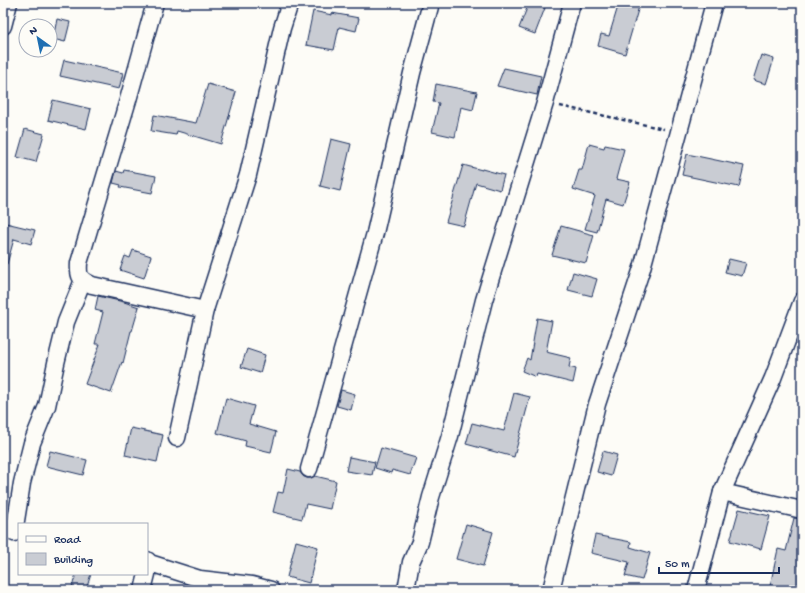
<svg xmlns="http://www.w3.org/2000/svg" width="805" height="593" font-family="'Gochi Hand',sans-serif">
  <rect width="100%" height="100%" fill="#fdfcf7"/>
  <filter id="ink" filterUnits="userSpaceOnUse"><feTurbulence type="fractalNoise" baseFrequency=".025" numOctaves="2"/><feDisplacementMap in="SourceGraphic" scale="8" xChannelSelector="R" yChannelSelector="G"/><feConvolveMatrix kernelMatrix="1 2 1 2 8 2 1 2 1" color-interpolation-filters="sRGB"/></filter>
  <g filter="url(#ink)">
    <!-- building -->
    <g fill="#c9ccd3" stroke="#1b2f5e">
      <polygon points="529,3 532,3 545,8 535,34 519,28"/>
      <polygon points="619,3 640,3 625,54 598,46 601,34 609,36"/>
      <polygon points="313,11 332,15 332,13 359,18 356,31 339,27 334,50 306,45"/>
      <polygon points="57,19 70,22 65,42 53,39"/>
      <polygon points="761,55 774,59 766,84 753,80"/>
      <polygon points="64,60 123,73 119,89 60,76"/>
      <polygon points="504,68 541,76 537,95 497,86"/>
      <polygon points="208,84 236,92 221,144 177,131 176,135 151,131 154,115 196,123"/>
      <polygon points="436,84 477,92 473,110 461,107 455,137 432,132 439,103 433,102"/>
      <polygon points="53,100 91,109 86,129 48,120"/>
      <polygon points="25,129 44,134 36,162 17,157"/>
      <polygon points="331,139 351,144 340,191 320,186"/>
      <polygon points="589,144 604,148 605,145 624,149 616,179 630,182 623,204 606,199 597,232 585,229 595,196 573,189 579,170 582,170"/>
      <polygon points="687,154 744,166 739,187 682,175"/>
      <polygon points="463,165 482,170 482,169 504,175 500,190 476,183 464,226 446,222"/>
      <polygon points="124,170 156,176 152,193 120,187 121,185 113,183 116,171 123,173"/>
      <polygon points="6,223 35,230 31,244 14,239 7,264 3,263 3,232"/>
      <polygon points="561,226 594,235 586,263 552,255"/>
      <polygon points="133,250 151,256 144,278 120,270 125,256 130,258"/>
      <polygon points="729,259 746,263 742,276 725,272"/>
      <polygon points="573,272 597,279 592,296 568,290"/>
      <polygon points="98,296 124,302 139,307 132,331 131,331 123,363 122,362 111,393 85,384 100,344 95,344 103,312 95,310"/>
      <polygon points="537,318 552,321 546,352 571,358 569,367 576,369 573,383 537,374 536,377 522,371 527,358 530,360"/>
      <polygon points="247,349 265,355 260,373 241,367"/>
      <polygon points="341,390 355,394 351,410 337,406"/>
      <polygon points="514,393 530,397 514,457 466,444 472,423 504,431"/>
      <polygon points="226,398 254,406 249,424 276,432 271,452 245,446 246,441 217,433"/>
      <polygon points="131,428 163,435 157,462 125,455"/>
      <polygon points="381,448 416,458 410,475 392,470 391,473 375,468"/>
      <polygon points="50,451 87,460 83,475 46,466"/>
      <polygon points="603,451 617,455 611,476 597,472"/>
      <polygon points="349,457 375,462 372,475 346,471"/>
      <polygon points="288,469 300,472 303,476 307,478 311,478 315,476 336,481 330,509 306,504 302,519 273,512 278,492 283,493"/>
      <polygon points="739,509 770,516 761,549 730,541"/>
      <polygon points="794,518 802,519 802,580 800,580 798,590 787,590 770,586 778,549 786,551"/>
      <polygon points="466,524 493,532 483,566 456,559"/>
      <polygon points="595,535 631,542 630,547 650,553 642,580 625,576 629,562 591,553"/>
      <polygon points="296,541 318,547 309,583 287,577"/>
      <polygon points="76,574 91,574 86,590 71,590"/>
    </g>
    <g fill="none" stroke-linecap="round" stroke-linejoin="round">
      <!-- minor casing -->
      <g stroke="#1b2f5e" stroke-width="19">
        <g id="minor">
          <path d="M155 3 128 100 79 263C78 277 80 279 92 285L205 310"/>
          <polyline points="3,26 9,3"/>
          <polyline points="177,438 205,310 248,175 282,28 290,3"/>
          <polyline points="309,469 375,233 412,73 431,3"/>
          <polyline points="722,492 802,510"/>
          <polyline points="14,533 22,483 32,443 47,406 56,363 66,322 83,280"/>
          <polyline points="147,560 150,563 200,579 252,585 271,590"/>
          <polyline points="143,590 147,574"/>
          <polyline points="406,590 411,562 420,542 431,497 450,436 484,300 545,103 572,3"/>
          <polyline points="551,590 597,404 642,268 714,3"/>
          <polyline points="696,590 722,492 773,378 802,301"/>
        </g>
      </g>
      <!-- path -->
      <polyline stroke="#1b2f5e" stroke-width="2.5" stroke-dasharray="4 3" stroke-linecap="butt" points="560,106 664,129"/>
      <!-- minor -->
      <use href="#minor" stroke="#fdfcf7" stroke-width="16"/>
    </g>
  </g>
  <!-- margin -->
  <rect width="805" height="593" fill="none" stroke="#fdfcf7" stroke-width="16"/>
  <rect x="8" y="8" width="789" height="577" fill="none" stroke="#1b2f5e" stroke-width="1.5" filter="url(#ink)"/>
  <!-- legend -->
  <rect x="18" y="523" width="130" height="52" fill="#fdfcf7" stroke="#a3aaba"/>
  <rect x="26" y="536" width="20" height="6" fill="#fdfcf7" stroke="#a3aaba"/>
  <text x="54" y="543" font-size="12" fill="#1b2f5e">Road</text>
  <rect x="26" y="553" width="20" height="12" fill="#c9ccd3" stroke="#a3aaba"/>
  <text x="54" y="563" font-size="12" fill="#1b2f5e">Building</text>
  <!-- north arrow -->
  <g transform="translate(38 38) rotate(327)"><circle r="19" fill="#fdfcf7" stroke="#a3aaba"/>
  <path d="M0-3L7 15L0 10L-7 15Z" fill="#1f6fb2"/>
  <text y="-6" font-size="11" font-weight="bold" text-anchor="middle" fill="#1b2f5e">N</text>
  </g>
  <!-- scale -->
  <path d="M659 567v6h120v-6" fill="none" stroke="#1b2f5e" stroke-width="2"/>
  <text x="665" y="567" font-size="12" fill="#1b2f5e" stroke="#fdfcf7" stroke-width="3" paint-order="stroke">50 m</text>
</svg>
